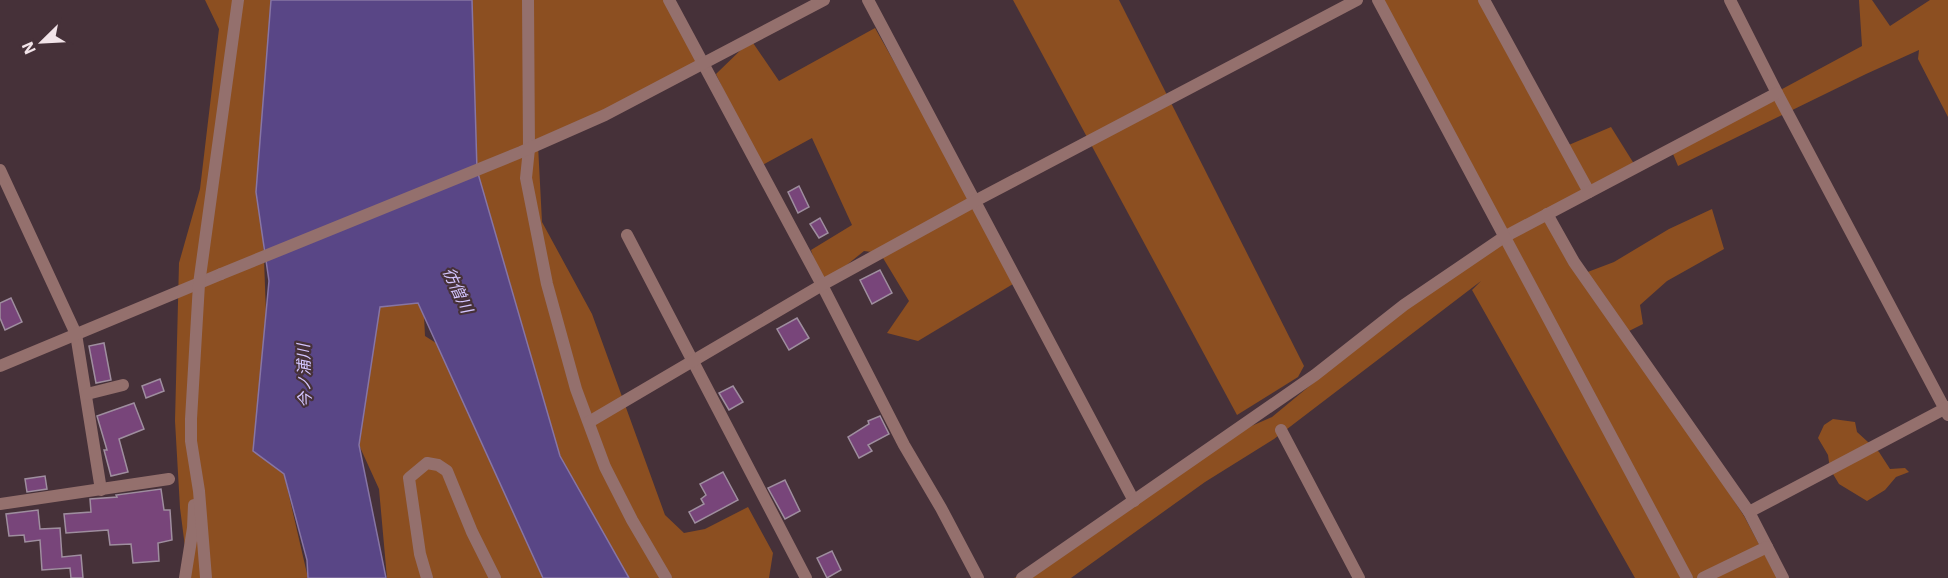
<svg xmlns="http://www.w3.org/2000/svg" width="1948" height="578" font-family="'IBM Plex Sans','Noto Sans JP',sans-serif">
  <rect width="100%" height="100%" fill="#463139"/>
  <!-- green -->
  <g fill="#8c4f21">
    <polygon points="205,0 271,0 260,152 266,313 253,451 284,474 308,578 189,578 180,508 175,421 179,263 200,189 219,29"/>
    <polygon points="463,0 669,0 704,64 538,145 542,222 592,314 665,515 684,533 705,529 748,507 773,553 769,578 387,578 379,489 359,445 380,307 418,303 424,316 425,336 436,343 526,340 477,170"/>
    <polygon points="1013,0 1119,0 1304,366 1298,377 1237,415"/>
    <polygon points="1384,0 1484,0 1564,147 1611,127 1636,167 1547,214 1585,273 1614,262 1669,229 1712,209 1724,249 1667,281 1640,305 1643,324 1625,333 1744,516 1777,578 1635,578 1472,290 1481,281 1274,439 1205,482 1071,578 1014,578 1052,558 1231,435 1272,417 1422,293 1503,237"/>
    <polygon points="1859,0 1872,0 1890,26 1930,0 1948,0 1948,117 1918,59 1919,50 1866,74 1678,166 1671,149 1862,46"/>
    <polygon points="875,28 1018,281 918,341 887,333 909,301 880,253 864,251 822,285 811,250 852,225 812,138 759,167 716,74 751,40 779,81"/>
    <polygon points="1833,419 1855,422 1857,432 1879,452 1890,469 1905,468 1909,472 1896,477 1885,490 1867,501 1839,484 1830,469 1828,455 1818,438 1824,425"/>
  </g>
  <!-- water -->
  <polygon fill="#594686" stroke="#8775a4" stroke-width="1.5" points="271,0 472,0 477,170 560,456 629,578 543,578 418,303 380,307 359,445 386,578 308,578 307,560 284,474 253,451 269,281 256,192"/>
  <!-- building -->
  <g fill="#78457a" stroke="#9f8e9f" stroke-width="1.5">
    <polygon points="799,186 809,207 798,213 788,192"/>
    <polygon points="820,218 828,233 819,238 810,224"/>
    <polygon points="880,270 892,293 872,304 860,280"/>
    <polygon points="11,298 22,322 5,330 0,318 0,303"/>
    <polygon points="797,318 809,338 789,350 777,329"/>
    <polygon points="104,343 111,380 96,383 89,346"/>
    <polygon points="160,379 164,391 146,398 142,386"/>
    <polygon points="733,386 743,402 729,410 719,393"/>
    <polygon points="134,403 144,429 119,439 128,472 111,476 104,450 107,450 97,416"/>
    <polygon points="880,416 889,434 868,445 872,451 859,458 848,437 869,424 868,421"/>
    <polygon points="723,472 738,500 695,523 689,512 704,504 701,499 706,495 700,484"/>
    <polygon points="45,476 47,489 27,492 25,479"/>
    <polygon points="785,480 800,511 785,519 768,488"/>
    <polygon points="161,489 164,510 170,510 172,540 158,543 159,561 133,563 131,544 110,545 108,530 66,533 64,514 91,512 90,499 117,497 116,495"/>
    <polygon points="38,510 40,529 60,528 62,557 81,555 83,578 71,578 70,568 42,570 40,540 25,542 24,535 9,536 6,514"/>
    <polygon points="832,551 841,570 827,578 817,558"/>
  </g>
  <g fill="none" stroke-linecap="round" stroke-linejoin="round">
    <!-- minor -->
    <g stroke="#94706d" stroke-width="12">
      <polyline points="528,0 529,149 526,178 547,284 576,389 605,467 632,520 666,578"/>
      <polyline points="669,0 822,285 904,445 941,508 978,578"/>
      <polyline points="868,0 1134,501"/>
      <polyline points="1484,0 1589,192"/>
      <polyline points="1730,0 1777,93 1948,415"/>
      <polyline points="0,170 76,334 101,490"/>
      <polyline points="1547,214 1574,262 1749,512 1783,578"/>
      <polyline points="627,235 806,578"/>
      <polyline points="0,366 221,274"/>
      <polyline points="87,394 123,385"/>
      <polyline points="589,422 822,285 975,201 1357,0"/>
      <polyline points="1281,430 1359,578"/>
      <polyline points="0,504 169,479"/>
      <polyline points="1749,512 1948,407"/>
      <polyline points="185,578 193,528 194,505"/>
      <polyline points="206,578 199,491 191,441 191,419 199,284 238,0"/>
      <polyline points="427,578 420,554 409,478 427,463 438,465 447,471 472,532 495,578"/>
      <polyline points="1022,578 1315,375 1404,305 1504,237 1777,93"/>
      <polyline points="1703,578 1767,547"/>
    </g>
    <!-- tertiary -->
    <g stroke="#94706d" stroke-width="12">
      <polyline points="1378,0 1687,578"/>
      <polyline points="221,274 521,152 605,115 824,0"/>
    </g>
  </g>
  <g text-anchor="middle" stroke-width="4.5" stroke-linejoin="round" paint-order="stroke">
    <!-- water labels -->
    <g font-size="16" font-style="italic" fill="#d3c5fe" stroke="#463139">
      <text transform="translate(458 290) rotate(65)" y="6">彷僧川</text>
      <text transform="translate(304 376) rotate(-92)" y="6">今ノ浦川</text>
    </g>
  </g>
  <!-- north arrow -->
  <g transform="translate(42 42) rotate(246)" stroke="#463139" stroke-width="4.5" paint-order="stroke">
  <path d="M0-4.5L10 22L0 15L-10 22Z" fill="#f2e4e9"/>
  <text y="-9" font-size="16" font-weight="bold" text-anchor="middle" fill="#f2e4e9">N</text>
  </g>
</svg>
